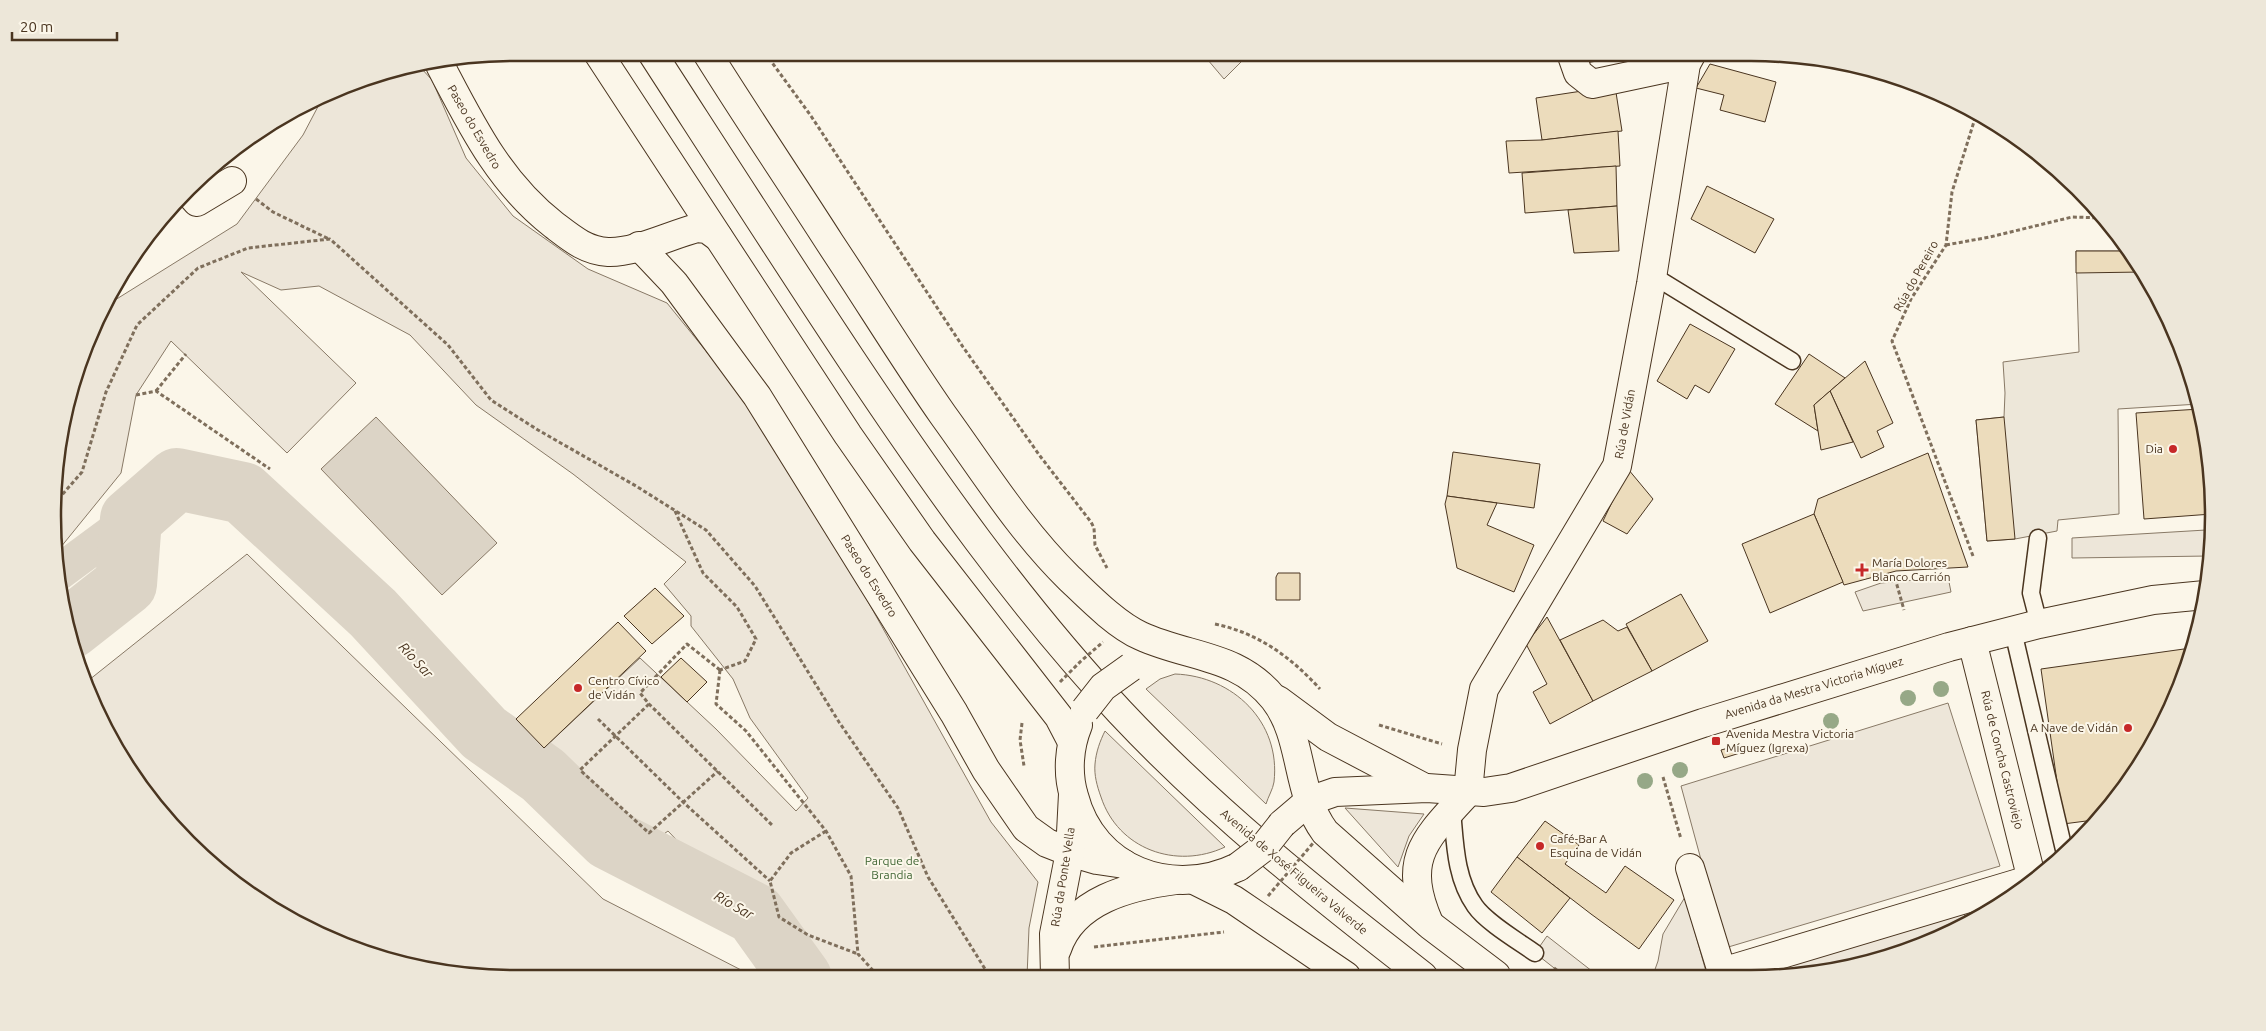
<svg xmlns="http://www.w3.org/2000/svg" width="2266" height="1031" font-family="Ubuntu,sans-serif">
  <rect width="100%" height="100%" fill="#fbf6e9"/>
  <!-- green -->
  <g fill="#ede6d9" stroke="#887966">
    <polygon points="1202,53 1250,53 1224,79"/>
    <polygon points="421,68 432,80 466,158 513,216 588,269 667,303 753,409 842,555 991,822 1038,882 1029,928 1027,977 818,978 767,906 722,888 668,831 650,844 544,748 640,658 716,729 796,811 808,798 750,718 733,679 691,626 691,616 664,584 686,562 573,474 476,405 410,335 319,286 281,290 241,272 356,383 287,453 171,341 136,395 121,473 56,553 53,515 61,425 107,305 237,224 303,135 323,97 366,77"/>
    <polygon points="2206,530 2208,556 2072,558 2072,538"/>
    <polygon points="247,554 603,899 745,972 749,978 516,978 366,954 284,917 210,864 114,747 89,680"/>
    <polygon points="1948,577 1951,592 1863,611 1855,592 1881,583"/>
    <path d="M1175 674C1233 676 1281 722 1274 782 1273 789 1268 797 1266 804L1146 689 1160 679Z"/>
    <polygon points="1948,703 2000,866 1725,948 1681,786"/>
    <path d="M1105 731 1225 847C1176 870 1118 849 1101 797 1097 786 1094 775 1095 764 1096 752 1100 741 1105 731Z"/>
    <polygon points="1345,808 1424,814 1409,836 1398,867"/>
    <polygon points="1685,897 1707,975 1653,975 1658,961 1663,934"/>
    <polygon points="1966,910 1962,926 1955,931 1811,974 1748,975"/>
    <polygon points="1547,936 1597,975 1563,975 1535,953"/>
  </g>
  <!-- parking -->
  <polygon fill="#ede7d9" stroke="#887966" points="2076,251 2129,251 2166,311 2199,404 2118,409 2119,514 2058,520 2057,531 2015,539 1987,541 1976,420 2004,417 2005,393 2003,362 2079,352"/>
  <!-- water -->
  <polygon fill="#dcd4c6" stroke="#887966" points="376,417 497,543 442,595 321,469"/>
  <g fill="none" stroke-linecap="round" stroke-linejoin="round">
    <!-- canal -->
    <polyline stroke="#dcd4c6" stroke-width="36" points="58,573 131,519"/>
    <!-- river -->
    <polyline stroke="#dcd4c6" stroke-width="62" points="70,628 126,584 131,519 177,479 243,493 373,613 484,733 543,775 609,839 755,914 801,978"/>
  </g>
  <!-- building -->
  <g fill="#ecdcbc" stroke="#4a3520">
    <polygon points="1581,53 1600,53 1603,60 1585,63"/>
    <polygon points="1710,64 1776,82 1765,122 1720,110 1724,95 1696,88"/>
    <polygon points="1912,83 1966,107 1963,112"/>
    <polygon points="1615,86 1622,131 1542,140 1536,98"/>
    <polygon points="1618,131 1620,166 1509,173 1506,141 1542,140"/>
    <polygon points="1616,166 1617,206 1525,213 1522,173"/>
    <polygon points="1707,186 1774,219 1755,253 1691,219"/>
    <polygon points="1617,206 1619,251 1574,253 1568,210"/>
    <polygon points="2076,251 2129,251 2142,272 2076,273"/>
    <polygon points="1690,324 1735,349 1709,393 1695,385 1687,399 1657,381"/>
    <polygon points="1809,354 1845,378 1814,405 1818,431 1775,404"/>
    <polygon points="1865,361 1893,423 1877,431 1884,447 1861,458 1830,391"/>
    <polygon points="1830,391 1853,442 1821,450 1814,405"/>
    <polygon points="2200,409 2213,486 2212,514 2144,519 2136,413"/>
    <polygon points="2004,417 2015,539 1987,541 1976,420"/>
    <polygon points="1453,452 1540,464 1534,508 1447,496"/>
    <polygon points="1928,453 1968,567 1896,571 1844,585 1814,514 1818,499"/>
    <polygon points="1628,469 1653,499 1627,534 1603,521"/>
    <polygon points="1447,496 1497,503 1487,525 1534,545 1514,592 1457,568 1445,504"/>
    <polygon points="1814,514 1843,582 1770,613 1742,544"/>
    <polygon points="1278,573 1300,573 1300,600 1276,600 1276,577"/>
    <polygon points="655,588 684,616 652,644 624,616"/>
    <polygon points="1681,594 1708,641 1652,671 1626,624"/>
    <polygon points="1547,617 1593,701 1550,724 1533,692 1547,684 1526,644"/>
    <polygon points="1603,620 1618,631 1627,627 1652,671 1593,701 1560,640"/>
    <polygon points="618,622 646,651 544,748 516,719"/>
    <polygon points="2191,648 2189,665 2135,773 2094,820 2063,824 2041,669"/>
    <polygon points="681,658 707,682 687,702 661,677"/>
    <polygon points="1740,745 1743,752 1724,758 1721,750"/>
    <polygon points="1545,821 1579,845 1565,864 1606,893 1625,866 1674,900 1639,949 1591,914 1517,857"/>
    <polygon points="1517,857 1570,898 1542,933 1491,892"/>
  </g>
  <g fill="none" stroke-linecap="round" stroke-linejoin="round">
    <!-- lane casing -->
    <g stroke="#4a3520" stroke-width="19">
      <g id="lane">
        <polyline points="1652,275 1792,361"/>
        <polyline points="2038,538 2031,593 2039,624"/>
        <polyline points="2013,631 2065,854"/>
        <path d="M1452 810C1455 842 1455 878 1475 906 1486 922 1518 941 1535 953"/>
      </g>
    </g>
    <!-- street casing -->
    <g stroke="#4a3520" stroke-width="30">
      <g id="street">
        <polyline points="1571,53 1578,73 1592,84 1686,64"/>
        <path d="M440 65C472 126 499 182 554 225 571 238 586 251 608 252 635 253 670 235 697 228L707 229 718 237"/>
        <polyline points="189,193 197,202 232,181"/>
        <polyline points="639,246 674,283 757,396 954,713 986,770 1026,828 1047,843 1070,852 1097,860 1124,864"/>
        <polyline points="1972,641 2032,880"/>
        <polyline points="1468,792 1472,750 1484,689 1617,466 1651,284 1686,64 1692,53"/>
        <polyline points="1690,868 1722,972 2032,879"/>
        <path d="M1057 949C1073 900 1130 886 1176 880"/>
        <polyline points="1055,977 1054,934 1070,852 1073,794"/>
      </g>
    </g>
    <!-- primary casing -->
    <g stroke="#4a3520" stroke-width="30">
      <g id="primary">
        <polyline points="598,53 848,435 922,541 1059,717 1072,742"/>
        <path d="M652 53C718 155 784 258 851 359 933 482 1019 604 1120 712 1212 810 1317 894 1423 976"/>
        <path d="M707 53C747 117 789 179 830 243 868 300 904 359 943 415 983 470 1020 530 1069 578 1089 597 1116 625 1141 636 1189 658 1238 654 1274 699 1304 737 1295 792 1325 832L1430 925 1496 975"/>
        <polyline points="1278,700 1328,737 1421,786"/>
        <path d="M1078 725C1069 747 1067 773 1074 796 1093 870 1172 899 1238 867"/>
        <polyline points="1282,824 1309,801 1335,792 1427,788 1484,792 1511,788 1703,723 1949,647 2039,624 2153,600 2205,595"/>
        <polyline points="1194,880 1234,900 1346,976"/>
        <path d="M1429 923C1401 858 1425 839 1468 792"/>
      </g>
    </g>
    <!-- path -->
    <g stroke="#7f6f5c" stroke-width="3" stroke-dasharray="4 2.5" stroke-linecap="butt">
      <polyline points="765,53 811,116 963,347 1040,456 1091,522 1094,528 1095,545 1107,568"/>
      <polyline points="256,199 273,212 329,239"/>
      <polyline points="1946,245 1990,237 2072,217 2104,218"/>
      <polyline points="156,391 186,354"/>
      <polyline points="136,395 156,391 270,469"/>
      <polyline points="54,504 82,472 106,392 137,325 198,268 248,248 330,239 448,345 491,400 538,430 636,486 706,530 755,586 839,722 898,808 928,877 990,977"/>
      <polyline points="675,511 703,573 737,607 756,639 745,661 720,670"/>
      <polyline points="1973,556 1892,341 1911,299 1946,245 1952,192 1977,112"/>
      <polyline points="1895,578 1904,610"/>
      <path d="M1215 624C1258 633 1291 657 1320 689"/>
      <polyline points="720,670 716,704 746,731 826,831 851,876 858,954 879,977"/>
      <polyline points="720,670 687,644 640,693 649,704 772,825"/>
      <polyline points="649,704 580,770 649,833 718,771"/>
      <polyline points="598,719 684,803 770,881"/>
      <polyline points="1022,723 1020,740 1024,766"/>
      <polyline points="1379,725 1442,744"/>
      <polyline points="1663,777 1681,839"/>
      <polyline points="826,831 791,853 770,881 779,917 808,935 858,954"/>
      <polyline points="1094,947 1224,932"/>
      <polyline points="1554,968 1563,975"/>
    </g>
    <!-- lane -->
    <use href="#lane" stroke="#fbf6e9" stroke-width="16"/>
    <!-- street -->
    <use href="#street" stroke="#fbf6e9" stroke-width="28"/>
    <!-- primary -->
    <use href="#primary" stroke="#fbf6e9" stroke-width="28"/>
    <!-- primary-bridge casing -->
    <g stroke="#4a3520" stroke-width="30" stroke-linecap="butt">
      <g id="primary-bridge">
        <polyline points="1085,710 1103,687 1131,667"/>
        <polyline points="1238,867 1263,848 1282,824"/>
      </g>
    </g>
    <!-- path-bridge -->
    <g stroke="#7f6f5c" stroke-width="3" stroke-dasharray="4 2.5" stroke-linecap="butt">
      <polyline points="1060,682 1081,661 1103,642"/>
      <polyline points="1268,896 1314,842"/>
    </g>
    <!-- primary-bridge -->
    <use href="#primary-bridge" stroke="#fbf6e9" stroke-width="28"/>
  </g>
  <!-- trees -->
  <g fill="#96a887">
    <circle cx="1941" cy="689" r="8"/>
    <circle cx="1908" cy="698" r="8"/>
    <circle cx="1831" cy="721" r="8"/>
    <circle cx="1680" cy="770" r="8"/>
    <circle cx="1645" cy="781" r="8"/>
  </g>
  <!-- markers -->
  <g fill="#c62828" stroke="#fbf6e9" stroke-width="2">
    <circle cx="2173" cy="449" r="5"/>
    <path d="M1859.5 562.5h5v5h5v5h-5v5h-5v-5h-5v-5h5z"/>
    <circle cx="578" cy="688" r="5"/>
    <circle cx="2128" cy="728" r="5"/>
    <rect x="1711" y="736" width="10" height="10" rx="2.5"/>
    <circle cx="1540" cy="846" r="5"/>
  </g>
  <g text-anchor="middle" stroke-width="4" stroke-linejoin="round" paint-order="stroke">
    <!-- street labels -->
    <g font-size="12" fill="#4a3520" stroke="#fbf6e9">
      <text transform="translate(474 127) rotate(60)" y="4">Paseo do Esvedro</text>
      <text transform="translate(1916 276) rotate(-61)" y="4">Rúa do Pereiro</text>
      <text transform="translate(1625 424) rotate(-80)" y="4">Rúa de Vidán</text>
      <text transform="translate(869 576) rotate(58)" y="4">Paseo do Esvedro</text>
      <text transform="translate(1814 688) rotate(-17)" y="4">Avenida da Mestra Victoria Míguez</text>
      <text transform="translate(2002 760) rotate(76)" y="4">Rúa de Concha Castroviejo</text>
      <text transform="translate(1294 872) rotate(40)" y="4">Avenida de Xosé Filgueira Valverde</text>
      <text transform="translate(1063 877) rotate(-81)" y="4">Rúa da Ponte Vella</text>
    </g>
    <!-- poi labels -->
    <g font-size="12" fill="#4a3520" stroke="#fbf6e9" text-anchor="start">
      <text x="2163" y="453" text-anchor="end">Dia</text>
      <text x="1872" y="567">María Dolores<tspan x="1872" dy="14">Blanco Carrión</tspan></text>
      <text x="588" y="685">Centro Cívico<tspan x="588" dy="14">de Vidán</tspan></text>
      <text x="2118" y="732" text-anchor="end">A Nave de Vidán</text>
      <text x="1726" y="738">Avenida Mestra Victoria<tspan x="1726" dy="14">Míguez (Igrexa)</tspan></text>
      <text x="1550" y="843">Café-Bar A<tspan x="1550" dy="14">Esquina de Vidán</tspan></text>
    </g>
    <!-- park labels -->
    <g font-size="12" fill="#436837" stroke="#fbf6e9">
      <text x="892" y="865">Parque de<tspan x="892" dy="14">Brandia</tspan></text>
    </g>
    <!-- water labels -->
    <g font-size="14" font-style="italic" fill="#4a3520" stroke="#fbf6e9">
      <text transform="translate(416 660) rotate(47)" y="5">Río Sar</text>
      <text transform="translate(734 905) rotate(30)" y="5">Río Sar</text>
    </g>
  </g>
  <!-- crop -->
  <path d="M0 0H2266V1031H0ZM515 61H1751A454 454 0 0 1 2205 515V516A454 454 0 0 1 1751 970H515A454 454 0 0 1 61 516V515A454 454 0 0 1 515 61Z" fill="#ede7d9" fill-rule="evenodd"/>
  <path fill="none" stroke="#4a3520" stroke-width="2.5" d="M515 61H1751A454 454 0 0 1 2205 515V516A454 454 0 0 1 1751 970H515A454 454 0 0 1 61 516V515A454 454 0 0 1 515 61Z"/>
  <!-- scale -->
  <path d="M12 32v8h105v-8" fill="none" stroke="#4a3520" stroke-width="2.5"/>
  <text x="20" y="32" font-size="15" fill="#4a3520" stroke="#fbf6e9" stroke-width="4" paint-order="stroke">20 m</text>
</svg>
